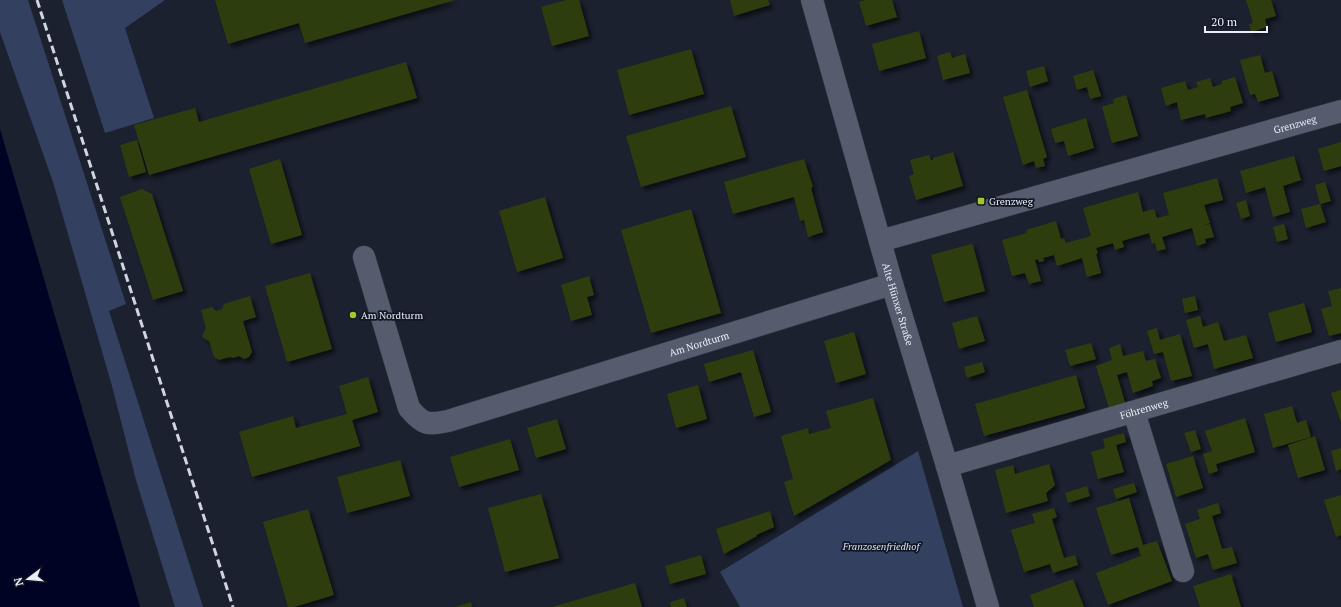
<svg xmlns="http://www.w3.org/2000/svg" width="1341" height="607" font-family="'PT Serif',serif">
  <defs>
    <filter id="shadow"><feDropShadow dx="3.5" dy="3.5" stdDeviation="2" flood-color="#0009"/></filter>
  </defs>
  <rect width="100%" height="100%" fill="#1b212f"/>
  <!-- green -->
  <g fill="#344060">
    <polygon points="0,0 28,0 126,304 109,311 203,607 175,607 136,480 112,386 53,182 0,32"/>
    <polygon points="62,0 165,0 125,28 154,118 105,133"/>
    <polygon points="918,451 963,607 740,607 720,572"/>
  </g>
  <!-- water -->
  <polygon fill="#010324" points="0,129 132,579 140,607 0,607"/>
  <!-- building -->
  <g fill="#2f3d0d" filter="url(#shadow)">
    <polygon points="215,0 455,0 305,43 299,23 228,44"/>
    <polygon points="566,0 579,0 589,36 552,46 541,7"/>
    <polygon points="730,0 768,0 770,5 734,16"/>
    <polygon points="865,0 892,0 897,17 866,26 859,2"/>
    <polygon points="1246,0 1271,0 1276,16 1265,19 1267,27 1251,32 1249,24 1253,23"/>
    <polygon points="919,31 926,58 879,71 872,44"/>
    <polygon points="691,49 704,94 629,115 617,70"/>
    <polygon points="950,52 952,58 965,54 970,73 943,80 937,56"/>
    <polygon points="1260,55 1265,73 1272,71 1279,96 1258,102 1255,94 1250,95 1240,60"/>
    <polygon points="406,62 417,98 149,175 134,125 195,108 199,122"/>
    <polygon points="1044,66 1048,81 1030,87 1026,71"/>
    <polygon points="1093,70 1101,96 1090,99 1087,87 1077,90 1073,76"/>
    <polygon points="1235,77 1243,103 1230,107 1231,111 1206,118 1205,114 1181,120 1177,102 1166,106 1161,88 1185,81 1188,90 1198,87 1196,82 1210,78 1213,87 1222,84 1222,81"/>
    <polygon points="1027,90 1047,157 1043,159 1045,166 1036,168 1034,161 1023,165 1003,97"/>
    <polygon points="1126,95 1138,136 1112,143 1102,107 1114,103 1113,99"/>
    <polygon points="731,106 746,157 641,187 626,136"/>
    <polygon points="1086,118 1094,148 1068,156 1064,141 1055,143 1051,129"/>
    <polygon points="137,140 146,172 129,177 120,145"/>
    <polygon points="1341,142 1341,166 1324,171 1318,149"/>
    <polygon points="953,152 963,186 916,200 909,176 914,174 910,160 929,155 931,160 933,160 933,158"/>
    <polygon points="1294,156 1301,180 1283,186 1290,212 1273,217 1265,187 1246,193 1240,171"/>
    <polygon points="280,159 302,235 271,244 249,169"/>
    <polygon points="804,159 813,187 811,188 823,232 808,237 804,220 800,221 794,197 733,214 724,182"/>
    <polygon points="1217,178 1223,200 1204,205 1210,223 1204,225 1210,224 1214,237 1205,239 1206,243 1197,246 1192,228 1162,237 1166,249 1157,251 1155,243 1152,244 1149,233 1122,241 1124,247 1115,250 1113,243 1096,248 1098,253 1096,254 1101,273 1087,277 1082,258 1057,266 1054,255 1043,258 1044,261 1039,262 1038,259 1035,260 1041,281 1029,284 1025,273 1012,276 1002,240 1027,233 1026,230 1056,221 1061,239 1064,238 1066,243 1091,236 1083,208 1138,192 1143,212 1154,209 1157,218 1169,215 1163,193"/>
    <polygon points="1325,182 1331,201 1320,204 1326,222 1306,228 1301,209 1320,204 1315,185"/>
    <polygon points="142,189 152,194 183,291 153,300 120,197"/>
    <polygon points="545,197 563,258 517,272 499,211"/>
    <polygon points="1246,200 1250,216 1241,219 1236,203"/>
    <polygon points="691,209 721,313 651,333 621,230"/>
    <polygon points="1284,224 1288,239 1277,242 1273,227"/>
    <polygon points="971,244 973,245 985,291 944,302 931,255"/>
    <polygon points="310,273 332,349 287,362 265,286"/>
    <polygon points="589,276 594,295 587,297 592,315 571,321 561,285"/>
    <polygon points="1341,288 1341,333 1329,336 1321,309 1332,306 1328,291"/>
    <polygon points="250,296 256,317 243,321 252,352 249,357 244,359 239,356 233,358 230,357 219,360 214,357 209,341 203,338 203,334 206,328 201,310 212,307 216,311 222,309 224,304"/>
    <polygon points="1195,296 1198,310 1185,313 1182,299"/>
    <polygon points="1304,303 1312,332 1276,342 1268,313"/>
    <polygon points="977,316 985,341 959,349 952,323"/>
    <polygon points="1200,316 1203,327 1218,322 1224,341 1246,335 1253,358 1214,369 1208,344 1194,348 1186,320"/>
    <polygon points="1157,328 1160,340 1180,334 1192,376 1171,381 1163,352 1154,354 1147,331"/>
    <polygon points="854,332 866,374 836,383 824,341"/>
    <polygon points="1091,343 1096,359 1070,366 1065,350"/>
    <polygon points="1120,344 1123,356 1143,351 1146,361 1155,359 1161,378 1152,381 1153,386 1133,393 1127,372 1117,375 1125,403 1109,408 1096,366 1112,360 1109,348"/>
    <polygon points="753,350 771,412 754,417 741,372 709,382 704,364"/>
    <polygon points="982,362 985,372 967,378 964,367"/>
    <polygon points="1076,375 1085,408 984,436 975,404"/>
    <polygon points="368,377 378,412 352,420 360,446 252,477 239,432 293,416 296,428 347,414 339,386"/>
    <polygon points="698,385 707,419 676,428 667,394"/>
    <polygon points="1341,390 1341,423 1331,393"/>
    <polygon points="873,398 891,460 794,516 784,482 793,479 781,436 808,428 809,434 831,428 826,411"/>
    <polygon points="1292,406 1297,423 1306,420 1311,437 1273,448 1264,414"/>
    <polygon points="1245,418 1255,452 1216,464 1218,471 1209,474 1203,454 1212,451 1205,431"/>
    <polygon points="557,419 566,449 536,458 527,428"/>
    <polygon points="1195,430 1201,449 1191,452 1184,433"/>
    <polygon points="1124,433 1126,442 1116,445 1124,472 1098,479 1091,452 1105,448 1103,439"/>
    <polygon points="1315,436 1325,470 1298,478 1288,445"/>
    <polygon points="510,439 519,470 459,487 450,457"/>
    <polygon points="1341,448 1341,469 1336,471 1331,451"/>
    <polygon points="1193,456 1203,488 1176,497 1166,464"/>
    <polygon points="400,460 410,496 347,513 337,477"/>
    <polygon points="1049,464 1055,485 1046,493 1048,501 1006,513 995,470 1013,465 1015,474"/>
    <polygon points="1134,483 1137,492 1116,499 1113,489"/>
    <polygon points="1087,486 1090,496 1068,503 1065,493"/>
    <polygon points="541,494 559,558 505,572 488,508"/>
    <polygon points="1341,495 1341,535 1336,537 1324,500"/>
    <polygon points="1129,498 1143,545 1157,541 1172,581 1108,605 1096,573 1141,556 1138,547 1111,555 1096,508"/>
    <polygon points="1218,503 1221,513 1212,516 1222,549 1232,547 1237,563 1213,570 1208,554 1196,558 1185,524 1200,519 1197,510"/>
    <polygon points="1054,508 1057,517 1052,519 1064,558 1075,555 1078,565 1053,573 1050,564 1024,572 1011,530 1035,523 1032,514"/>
    <polygon points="308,509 334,595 294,607 288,607 263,522"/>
    <polygon points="770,511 774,527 756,535 757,536 724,554 716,529"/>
    <polygon points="701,555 706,574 670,584 665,566"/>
    <polygon points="1231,574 1241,607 1200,607 1193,586"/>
    <polygon points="1073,579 1084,607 1034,607 1030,595"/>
    <polygon points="635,583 642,607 552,607"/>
    <polygon points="684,598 687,607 671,607 670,602"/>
    <polygon points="471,602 472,607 455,607"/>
  </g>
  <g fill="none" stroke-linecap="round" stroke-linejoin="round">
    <!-- minor casing -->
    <g stroke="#383c48" stroke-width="23">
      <g id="minor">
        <path id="s1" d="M812 0 892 284 947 466 988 607"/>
        <path id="s2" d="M880 241 1341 111"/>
        <path id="s3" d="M364 257 409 408C423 425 427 425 448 421L892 284"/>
        <polyline points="1134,412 1183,571"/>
        <path id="s4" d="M947 466 1341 351"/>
      </g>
    </g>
    <!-- minor -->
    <use href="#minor" stroke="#555c6d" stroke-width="22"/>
    <!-- rail -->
    <polyline stroke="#d0d5df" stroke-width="3" stroke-dasharray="8 4" stroke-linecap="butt" points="37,0 233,607"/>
  </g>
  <!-- markers -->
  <g fill="#9fca2d" stroke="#121725" stroke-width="1.5">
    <rect x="977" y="197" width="8" height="8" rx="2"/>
    <circle cx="353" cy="315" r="4"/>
  </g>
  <g text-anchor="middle" stroke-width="3.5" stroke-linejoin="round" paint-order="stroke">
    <!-- street labels -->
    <g font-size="10" fill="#e9eef8" stroke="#121725">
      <text dy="4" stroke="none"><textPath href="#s2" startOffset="431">Grenzweg</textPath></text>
      <text dy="4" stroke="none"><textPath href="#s1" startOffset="316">Alte Hünxer Straße</textPath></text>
      <text dy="4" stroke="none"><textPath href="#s3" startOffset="465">Am Nordturm</textPath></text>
      <text dy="4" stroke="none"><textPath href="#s4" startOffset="205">Föhrenweg</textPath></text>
    </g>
    <!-- poi labels -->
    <g font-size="10" fill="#e9eef8" stroke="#121725" text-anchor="start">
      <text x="989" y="205">Grenzweg</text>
      <text x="361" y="319">Am Nordturm</text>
    </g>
    <!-- park labels -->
    <g font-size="10" font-style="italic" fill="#dde3f2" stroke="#121725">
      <text x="881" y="550">Franzosenfriedhof</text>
    </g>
  </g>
  <!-- north arrow -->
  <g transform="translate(28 579) rotate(254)" stroke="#121725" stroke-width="3" paint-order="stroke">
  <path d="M0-3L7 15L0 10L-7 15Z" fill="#e9eef8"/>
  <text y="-6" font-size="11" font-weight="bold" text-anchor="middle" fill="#e9eef8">N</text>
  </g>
  <!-- scale -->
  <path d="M1205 26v6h62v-6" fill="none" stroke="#e9eef8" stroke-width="2"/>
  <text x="1211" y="26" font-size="12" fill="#e9eef8" stroke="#121725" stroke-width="3" paint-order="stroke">20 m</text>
</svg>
